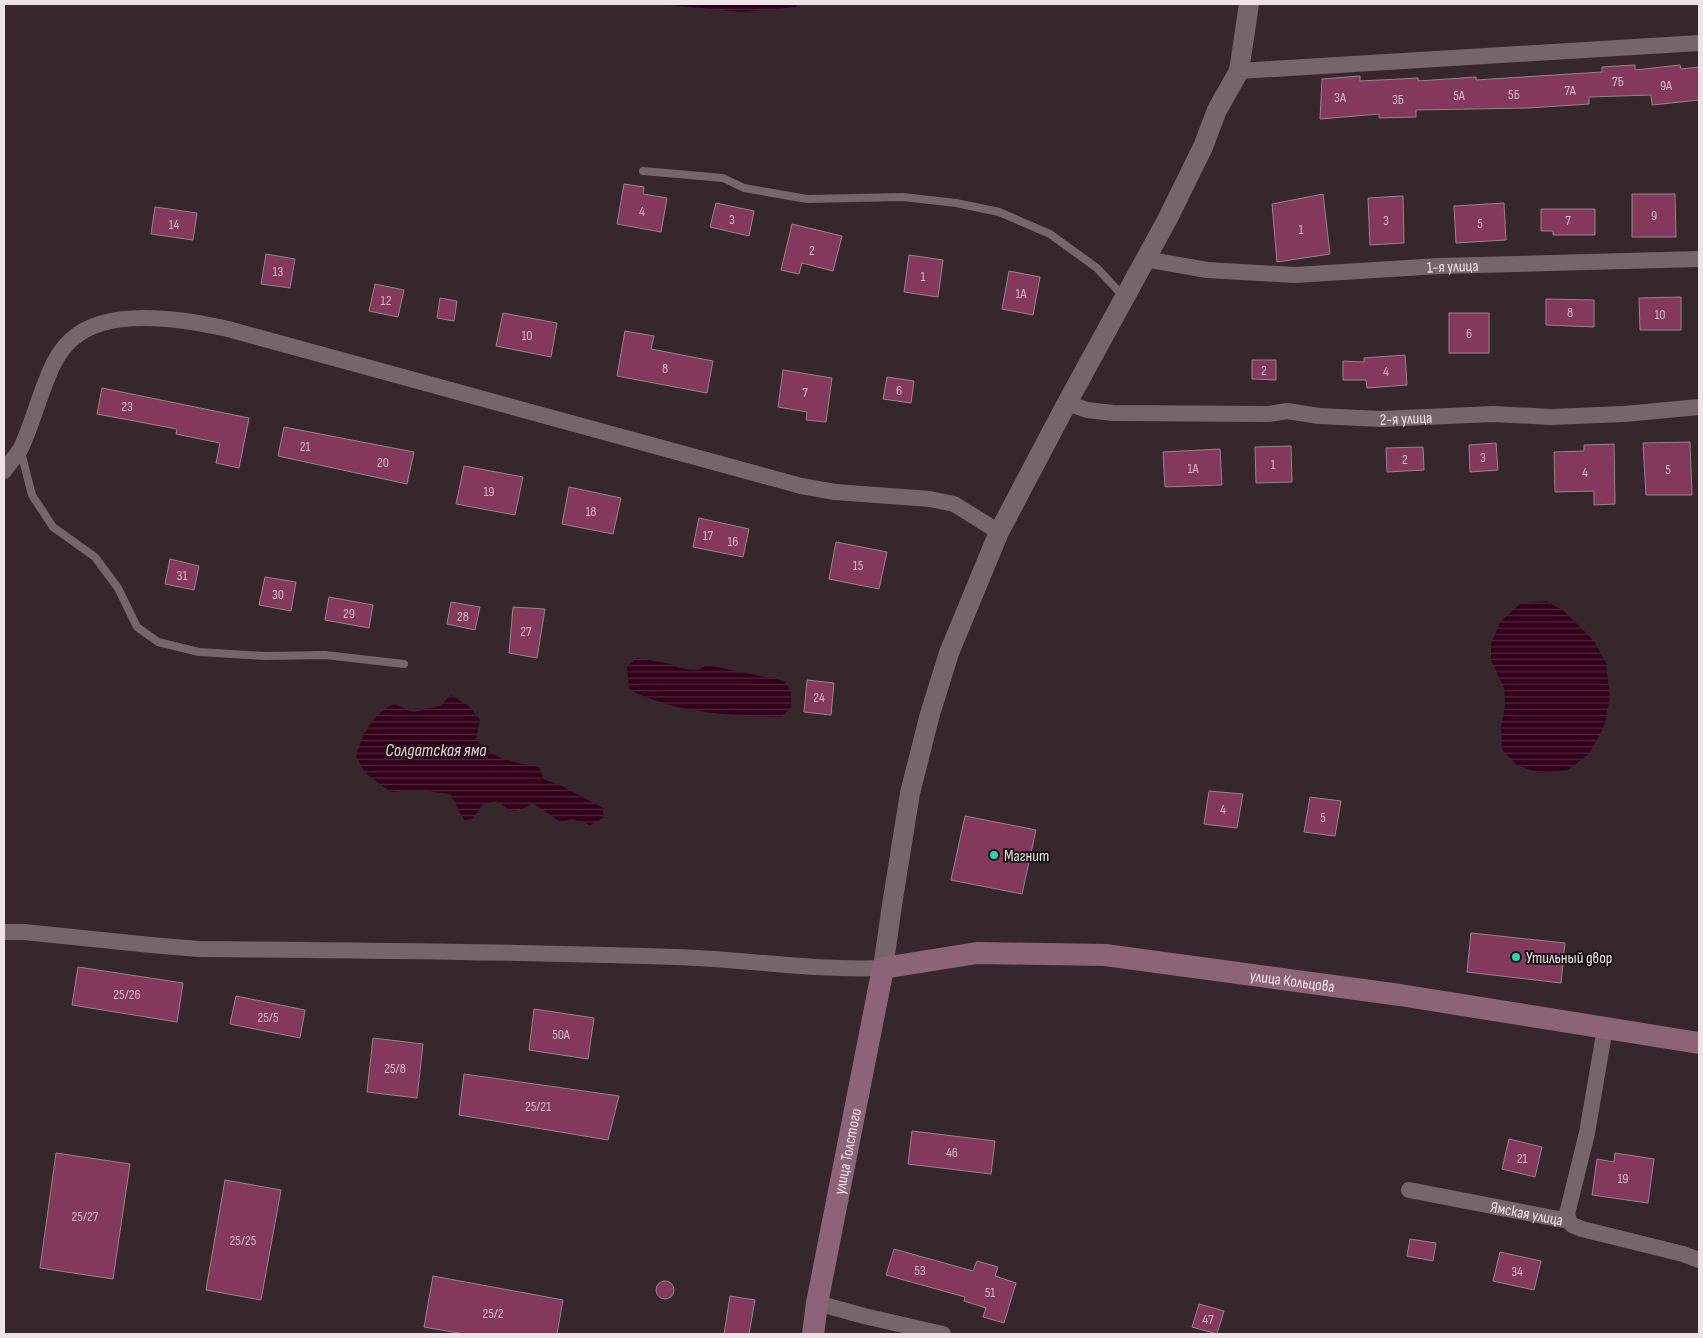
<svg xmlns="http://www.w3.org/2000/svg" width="1703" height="1338" font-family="'Sofia Sans Condensed',sans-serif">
  <defs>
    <pattern id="water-rules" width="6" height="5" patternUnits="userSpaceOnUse" patternTransform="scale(1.25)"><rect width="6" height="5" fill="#33001c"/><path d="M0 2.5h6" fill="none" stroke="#51253d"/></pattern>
  </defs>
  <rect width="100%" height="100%" fill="#36272d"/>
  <!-- water -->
  <g fill="url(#water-rules)">
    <polygon points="669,4 796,4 797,7 741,12 669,5"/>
    <polygon points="1547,601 1565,612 1594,641 1606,663 1610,698 1604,726 1590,753 1568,770 1539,773 1517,765 1502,750 1501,727 1505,705 1504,688 1491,660 1491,644 1500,622 1520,604"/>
    <path d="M637 658 671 664 679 668 697 670 707 665 785 681 791 692V707L781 717C734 716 671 713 629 689L627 666Z"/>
    <path d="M451 695 469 706 480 720 476 739C491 760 515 762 539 767L544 779 562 786 603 808V818L590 825 573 819 560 822 533 803C515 813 513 814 497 801L483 804 473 819 464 820 450 794 419 790 391 792 365 773 356 756C363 734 372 714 394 704L414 712 440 706Z"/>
  </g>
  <!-- building -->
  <g fill="#83385c" stroke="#97858c">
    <polygon points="1635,65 1635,70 1680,65 1681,69 1699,67 1699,100 1652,105 1651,95 1589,97 1589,104 1528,108 1416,110 1416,117 1379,118 1379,114 1320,119 1322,79 1360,76 1360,81 1418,78 1418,81 1476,77 1476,80 1602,72 1602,67"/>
    <polygon points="624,184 644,187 643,194 667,198 661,232 617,224"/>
    <polygon points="1323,194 1330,254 1277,262 1272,204"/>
    <polygon points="1632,194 1675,194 1676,237 1632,237"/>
    <polygon points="1403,196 1404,243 1370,245 1368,198"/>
    <polygon points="716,203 754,211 749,236 710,227"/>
    <polygon points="1504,203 1506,240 1456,243 1454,206"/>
    <polygon points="155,207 197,213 193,240 151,234"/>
    <polygon points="1541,209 1595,209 1595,235 1553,235 1553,231 1541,231"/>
    <polygon points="792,224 842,236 833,271 802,263 799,274 781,270"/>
    <polygon points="266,254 295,259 290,288 261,284"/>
    <polygon points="909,255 943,260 938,297 904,292"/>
    <polygon points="1009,271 1040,277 1033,315 1002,309"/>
    <polygon points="375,284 404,290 398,317 369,311"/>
    <polygon points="1681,297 1681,330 1640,330 1639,298"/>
    <polygon points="440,298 457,301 454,321 437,318"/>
    <polygon points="1546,299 1594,300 1594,327 1546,325"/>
    <polygon points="503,313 557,323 551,357 496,346"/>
    <rect x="1449" y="313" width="40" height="40"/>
    <polygon points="625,331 654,336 651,349 713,361 707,393 617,376"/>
    <polygon points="1405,355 1407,385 1367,388 1366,380 1343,380 1343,361 1364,362 1364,358"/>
    <polygon points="1252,360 1276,360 1276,380 1252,379"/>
    <polygon points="783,370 832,378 826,422 806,420 807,412 778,407"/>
    <polygon points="887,377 914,381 911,403 883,399"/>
    <polygon points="102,388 249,418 239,468 216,463 220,443 176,434 177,429 97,414"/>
    <polygon points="284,427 414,452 407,484 278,456"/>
    <polygon points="1690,442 1692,495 1646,495 1643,443"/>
    <polygon points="1496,443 1498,470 1470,472 1469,445"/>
    <polygon points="1614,444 1615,504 1594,505 1594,491 1555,492 1554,452 1584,451 1584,445"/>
    <polygon points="1291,446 1292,482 1256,483 1255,447"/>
    <polygon points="1423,447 1424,470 1387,472 1386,448"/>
    <polygon points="1220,449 1222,485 1165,487 1163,452"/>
    <polygon points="464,466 523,477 515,515 456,504"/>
    <polygon points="569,487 621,498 613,534 562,524"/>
    <polygon points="699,518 749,529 743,557 693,547"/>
    <polygon points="836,542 887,552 879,589 829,579"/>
    <polygon points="170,559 199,566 194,590 165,584"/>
    <polygon points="265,577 296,582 291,611 259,605"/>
    <polygon points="329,597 373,605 369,628 325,620"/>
    <polygon points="451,602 480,607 475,630 447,624"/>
    <polygon points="513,607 545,609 537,658 509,653"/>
    <polygon points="807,680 834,683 831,715 804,712"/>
    <polygon points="1209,791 1243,794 1237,828 1204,824"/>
    <polygon points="1310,797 1341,801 1335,836 1304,832"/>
    <polygon points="965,816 1036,830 1022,894 951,880"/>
    <polygon points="1471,933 1565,943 1561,983 1467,972"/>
    <polygon points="78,967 183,983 177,1022 72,1005"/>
    <polygon points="236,996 305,1010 300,1038 230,1024"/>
    <polygon points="534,1009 594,1018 588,1059 529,1050"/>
    <polygon points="373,1038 423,1044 417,1098 367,1092"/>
    <polygon points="464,1074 619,1096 608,1140 459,1115"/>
    <polygon points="912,1131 995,1141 991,1174 908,1164"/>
    <polygon points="1509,1139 1542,1147 1535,1177 1502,1169"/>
    <polygon points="56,1153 130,1164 113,1279 40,1268"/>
    <polygon points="1615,1153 1654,1159 1648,1203 1592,1195 1597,1159 1614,1162"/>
    <polygon points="225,1180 281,1190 261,1300 206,1290"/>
    <polygon points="1410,1239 1436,1243 1433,1261 1407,1256"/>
    <polygon points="894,1249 973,1271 977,1261 998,1267 995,1276 1016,1283 1004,1323 983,1317 986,1308 964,1301 965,1297 886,1275"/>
    <polygon points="1500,1252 1541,1261 1534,1290 1493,1281"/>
    <polygon points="433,1276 563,1300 557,1334 464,1334 424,1327"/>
    <circle cx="665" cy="1290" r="9"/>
    <polygon points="730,1296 755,1300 749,1334 724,1334"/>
    <polygon points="1199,1304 1224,1311 1217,1334 1192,1327"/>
  </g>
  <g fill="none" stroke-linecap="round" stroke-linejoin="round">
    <!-- service -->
    <g stroke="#77656c" stroke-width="8">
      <polyline points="643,171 723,178 744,188 807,199 903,197 956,203 999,212 1050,234 1097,268 1123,296"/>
      <polyline points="21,452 32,495 53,527 95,557 118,588 137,627 158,642 199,652 265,656 325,655 404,664"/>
    </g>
    <!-- minor -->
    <g stroke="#77656c" stroke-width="16">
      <polyline points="1239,71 1699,43"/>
      <path id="s1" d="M1145 259 1207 270 1295 275 1439 266 1699 259"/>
      <path id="s2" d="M1067 403 1087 410 1113 413 1269 414 1287 411 1319 416 1380 419 1493 414 1551 417 1624 414 1699 407"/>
      <path d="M4 471C9 464 15 457 20 450 30 430 38 400 47 379 52 365 60 350 71 340 107 306 184 319 228 329L801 486 835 492 930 499 954 504 999 532"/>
      <path d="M4 932H24L151 945 199 949C358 950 517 952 676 957 745 959 814 971 883 968"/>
      <path id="s3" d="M1409 1190 1569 1221 1572 1225 1582 1229 1683 1254 1699 1260"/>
      <polyline points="1569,1221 1567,1214 1587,1133 1605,1028"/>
      <polyline points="817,1303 864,1316 943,1334"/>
    </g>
    <!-- tertiary -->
    <polyline stroke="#77656c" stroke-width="20" points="883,968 892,905 910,793 930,714 949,653 999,532 1067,403 1167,220 1203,147 1217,110 1239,71 1249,4"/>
    <!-- secondary -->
    <path stroke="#8d6476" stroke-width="22" id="s4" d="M813 1334 817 1303 883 968 977 953 1105 955 1400 995 1699 1043"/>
  </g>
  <!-- markers -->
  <g fill="#27d5ad" stroke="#191215" stroke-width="2">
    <circle cx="994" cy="855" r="5"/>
    <circle cx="1516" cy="957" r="5"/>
  </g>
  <g text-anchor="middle" stroke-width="4" stroke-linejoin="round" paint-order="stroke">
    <!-- number labels -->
    <g font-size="14" fill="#d3b8c4">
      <text x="1618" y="86">7Б</text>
      <text x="1666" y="90">9А</text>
      <text x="1570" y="95">7А</text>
      <text x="1514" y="99">5Б</text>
      <text x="1459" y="100">5А</text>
      <text x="1340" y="102">3А</text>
      <text x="1398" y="104">3Б</text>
      <text x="642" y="216">4</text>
      <text x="1654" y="220">9</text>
      <text x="732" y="224">3</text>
      <text x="1386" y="225">3</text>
      <text x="1568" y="225">7</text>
      <text x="1480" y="228">5</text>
      <text x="174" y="229">14</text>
      <text x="1301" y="234">1</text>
      <text x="812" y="255">2</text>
      <text x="278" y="276">13</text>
      <text x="923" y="281">1</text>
      <text x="1021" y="298">1А</text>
      <text x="386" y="305">12</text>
      <text x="1570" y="317">8</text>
      <text x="1660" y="319">10</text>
      <text x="1469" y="338">6</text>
      <text x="527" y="340">10</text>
      <text x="665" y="373">8</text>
      <text x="1264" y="375">2</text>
      <text x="1386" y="376">4</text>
      <text x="899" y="395">6</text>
      <text x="805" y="397">7</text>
      <text x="127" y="411">23</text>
      <text x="305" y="451">21</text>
      <text x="1483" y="462">3</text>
      <text x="1405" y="464">2</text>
      <text x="383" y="467">20</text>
      <text x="1273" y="469">1</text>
      <text x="1193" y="473">1А</text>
      <text x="1668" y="474">5</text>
      <text x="1585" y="477">4</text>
      <text x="489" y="496">19</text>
      <text x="591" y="516">18</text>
      <text x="708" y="540">17</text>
      <text x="733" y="546">16</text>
      <text x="858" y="570">15</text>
      <text x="182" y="580">31</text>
      <text x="278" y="599">30</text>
      <text x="349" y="618">29</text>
      <text x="463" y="621">28</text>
      <text x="526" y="636">27</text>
      <text x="819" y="702">24</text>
      <text x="1223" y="814">4</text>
      <text x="1323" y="822">5</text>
      <text x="127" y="999">25/26</text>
      <text x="268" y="1022">25/5</text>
      <text x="561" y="1039">50А</text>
      <text x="395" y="1073">25/8</text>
      <text x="538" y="1111">25/21</text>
      <text x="952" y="1157">46</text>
      <text x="1522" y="1163">21</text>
      <text x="1623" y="1183">19</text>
      <text x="85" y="1221">25/27</text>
      <text x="243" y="1245">25/25</text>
      <text x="920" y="1275">53</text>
      <text x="1517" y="1276">34</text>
      <text x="990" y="1297">51</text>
      <text x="493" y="1318">25/2</text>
      <text x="1208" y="1324">47</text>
    </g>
    <!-- street labels -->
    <g font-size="16" fill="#eee3e7" stroke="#191215">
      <text dy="6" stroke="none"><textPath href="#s1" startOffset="309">1-я улица</textPath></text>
      <text dy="6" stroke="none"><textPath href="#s2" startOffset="341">2-я улица</textPath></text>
      <text dy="6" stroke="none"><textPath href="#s4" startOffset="785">улица Кольцова</textPath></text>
      <text dy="6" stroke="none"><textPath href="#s4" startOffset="186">улица Толстого</textPath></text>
      <text dy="6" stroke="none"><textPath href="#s3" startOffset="120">Ямская улица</textPath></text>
    </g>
    <!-- poi labels -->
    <g font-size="16" fill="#eee3e7" stroke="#191215" text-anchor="start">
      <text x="1004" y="861">Магнит</text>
      <text x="1526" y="963">Утильный двор</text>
    </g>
    <!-- water labels -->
    <g font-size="18" font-style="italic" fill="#f6c8db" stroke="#191215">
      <text x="436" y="756">Солдатская яма</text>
    </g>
  </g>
  <!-- border -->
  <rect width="1703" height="1338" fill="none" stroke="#eee3e7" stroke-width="10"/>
</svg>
